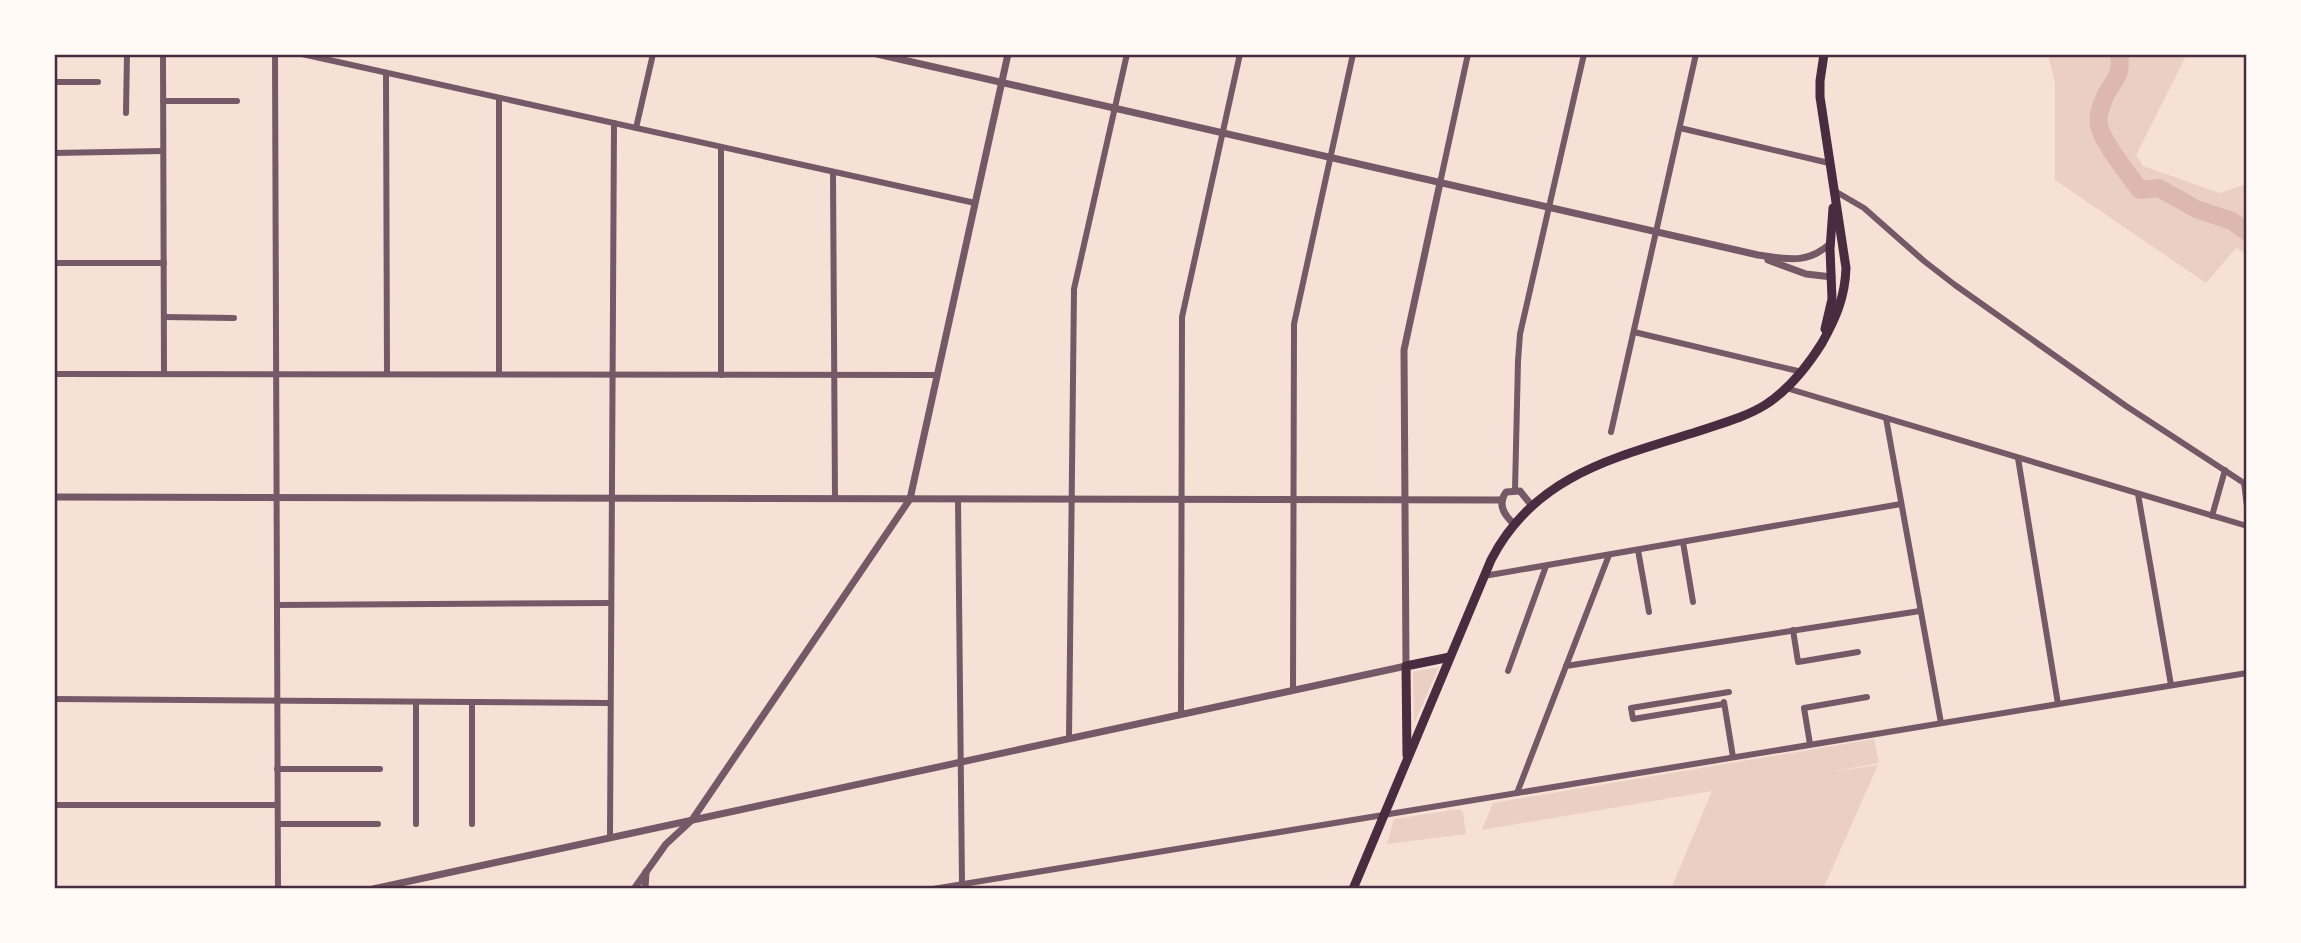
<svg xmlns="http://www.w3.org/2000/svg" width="2301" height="943" font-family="Lora,serif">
  <rect width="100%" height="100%" fill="#f7e1d7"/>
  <!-- green -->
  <g fill="#ebcfc5">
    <polygon points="2048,54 2187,54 2136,155 2143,166 2220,193 2243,185 2247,187 2247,254 2236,248 2206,283 2055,180 2055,84"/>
    <polygon points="1439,667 1414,724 1413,672"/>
    <polygon points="1874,739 1879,763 1830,772 1878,765 1823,889 1671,889 1712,791 1482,830 1493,803"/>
    <polygon points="1459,809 1463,812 1466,834 1387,844 1394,819"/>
  </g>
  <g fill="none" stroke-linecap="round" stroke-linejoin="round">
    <!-- river -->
    <path stroke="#dcb8b0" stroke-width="18" d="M2119 54C2123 78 2112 80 2104 99 2101 105 2097 118 2099 125 2102 142 2129 175 2140 190L2159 188 2196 209 2232 221 2247 232"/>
    <!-- minor -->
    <g stroke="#755966" stroke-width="6">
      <polyline points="163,54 164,374"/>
      <polyline points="275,54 278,889"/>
      <polyline points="302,54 975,203"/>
      <polyline points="386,73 387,374"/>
      <polyline points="54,82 98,82"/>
      <polyline points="499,98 499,374"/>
      <polyline points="163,101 237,101"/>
      <polyline points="126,113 127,54"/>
      <polyline points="636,128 653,54"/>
      <polyline points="1680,128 1829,163"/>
      <polyline points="721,147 721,375"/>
      <polyline points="54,153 163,151"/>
      <polyline points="833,172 835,499"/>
      <polyline points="1440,183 1468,54"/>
      <polyline points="1833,190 1864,208 1924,261 1955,285 2126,406 2247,485"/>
      <polyline points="54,263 164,263"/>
      <polyline points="164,317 234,318"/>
      <polyline points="1634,332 1802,372"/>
      <polyline points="54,374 937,375"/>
      <polyline points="1786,388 2247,526"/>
      <polyline points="1886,418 1941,723"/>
      <polyline points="1611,432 1696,54"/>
      <polyline points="2018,458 2058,704"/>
      <polyline points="2244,483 2247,506"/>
      <polyline points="1515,490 1518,361 1520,334 1584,54"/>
      <polyline points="2138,494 2171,685"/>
      <polyline points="958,499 962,884"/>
      <polyline points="2212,516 2225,470"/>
      <polyline points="1683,542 1693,602"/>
      <polyline points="1638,550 1649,612"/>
      <polyline points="1484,576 1901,504"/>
      <polyline points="277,605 611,603"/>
      <polyline points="1793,630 1798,662 1858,652"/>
      <polyline points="1566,666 1920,611"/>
      <polyline points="1508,671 1546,566"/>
      <polyline points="1293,690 1294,324 1353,54"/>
      <polyline points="54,699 610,703"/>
      <polyline points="1724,702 1733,757"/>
      <polyline points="1724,704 1633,719 1631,708 1729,692"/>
      <polyline points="1181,714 1182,317 1240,54"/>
      <polyline points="1069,739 1074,289 1127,54"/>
      <polyline points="1810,744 1804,708 1867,697"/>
      <polyline points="277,769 380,769"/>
      <polyline points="1517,793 1609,555"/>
      <polyline points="54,805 277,805"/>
      <polyline points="278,824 378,824"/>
      <polyline points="416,824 416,702"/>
      <polyline points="472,824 472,702"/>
      <polyline points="610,838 614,123"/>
      <polyline points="933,889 2247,673"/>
    </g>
    <!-- tertiary -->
    <g stroke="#755966" stroke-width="7">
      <path d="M877 54 1758 255C1787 259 1807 265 1831 243"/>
      <polyline points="1768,260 1806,274 1832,277"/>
      <polyline points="54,497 1501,500"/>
      <path d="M1514 524C1504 515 1497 504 1506 492L1520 491 1532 506"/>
      <polyline points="373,889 1406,666 1404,350 1440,183"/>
      <polyline points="634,889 666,844 692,820 910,499 1008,54"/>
      <polyline points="645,889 646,872"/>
    </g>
    <!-- secondary -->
    <g stroke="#4a2c40" stroke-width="9">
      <polyline points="1825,329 1832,299 1830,249 1833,208"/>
      <polyline points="1407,755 1406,666 1450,657"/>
      <path d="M1353 889 1491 560C1534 476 1613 458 1696 432 1719 424 1744 418 1765 405 1790 389 1807 367 1822 343 1836 318 1845 297 1846 268L1820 97V81L1824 54"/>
    </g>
  </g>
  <!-- border -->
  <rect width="2301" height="943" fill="none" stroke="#fffaf5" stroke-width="112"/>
  <rect x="56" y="56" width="2189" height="831" fill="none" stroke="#4a2c40" stroke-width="2.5"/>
</svg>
